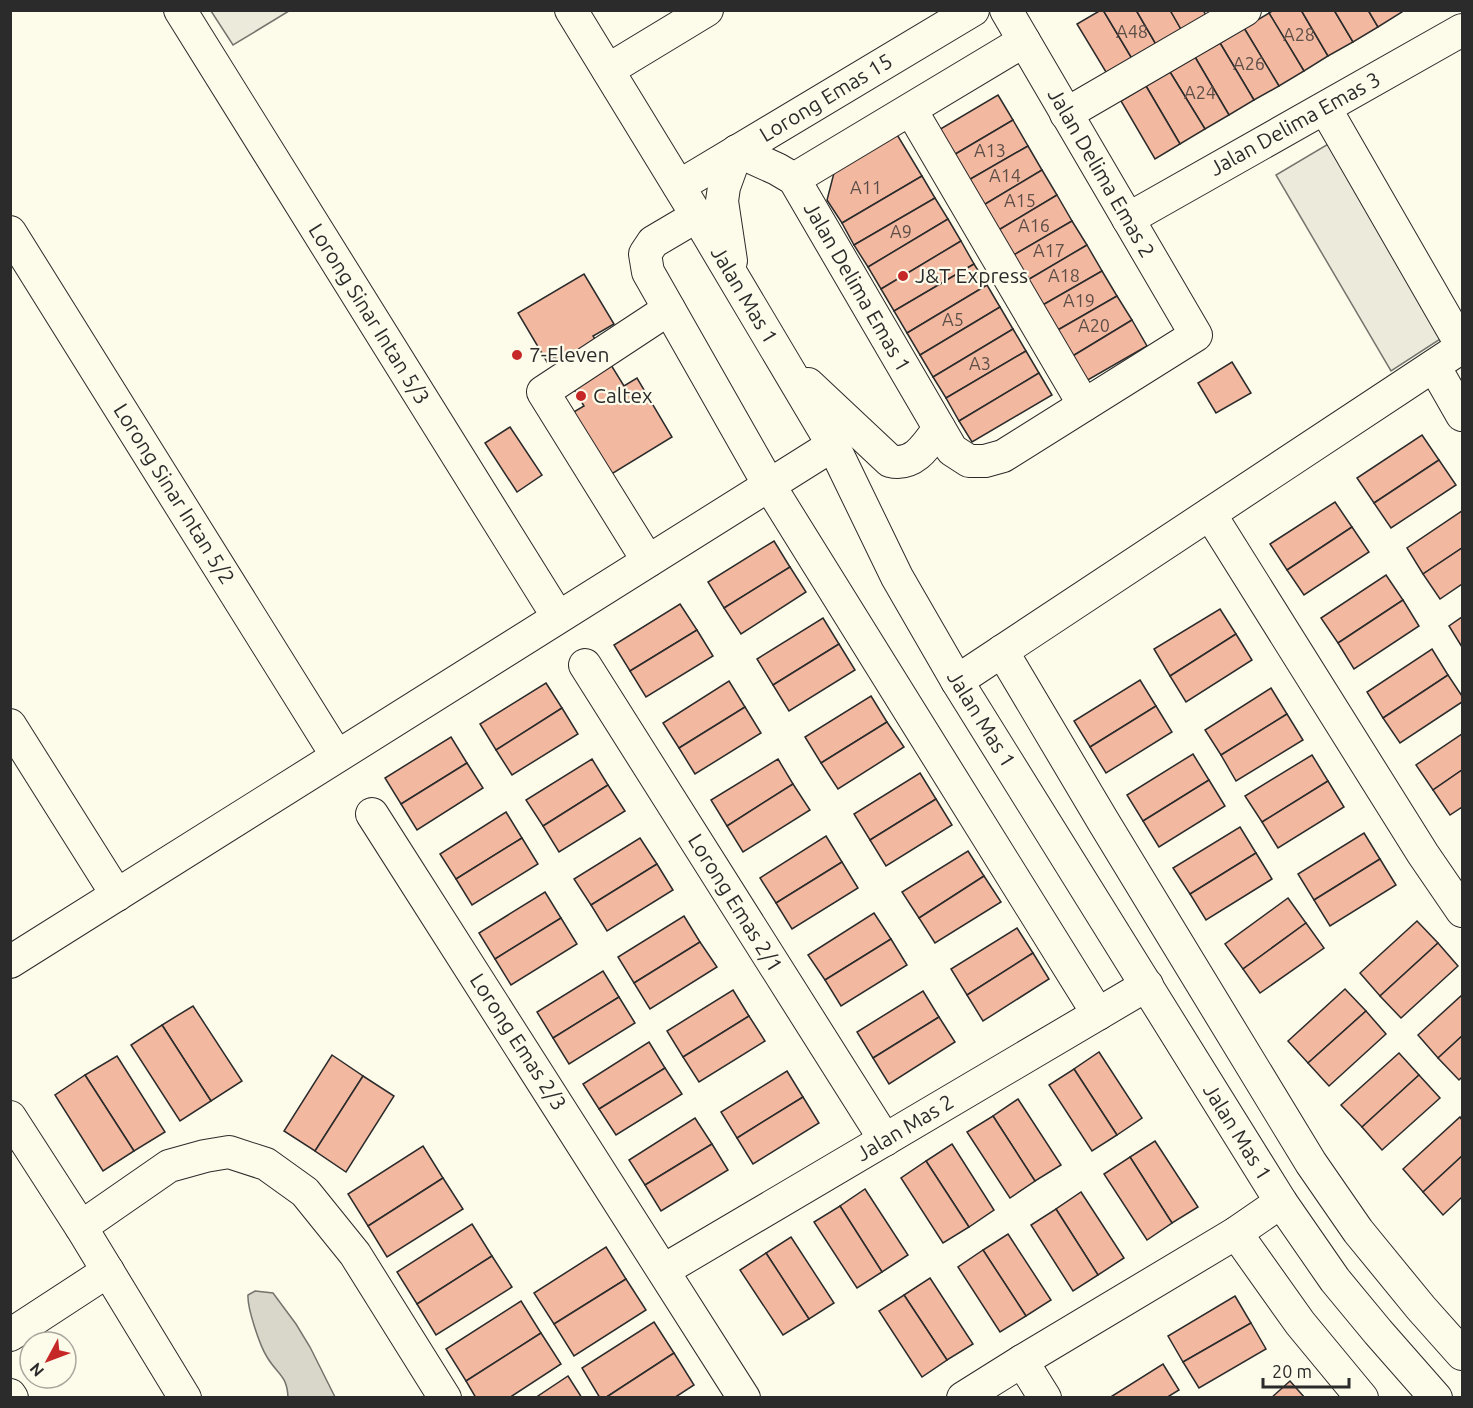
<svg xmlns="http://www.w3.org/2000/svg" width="1473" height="1408" font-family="Ubuntu,sans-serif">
  <rect width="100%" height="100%" fill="#fdfbea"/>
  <!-- green -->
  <g fill="#ecebdb" stroke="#74746e" stroke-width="1.5">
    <polygon points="211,11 289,11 233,45"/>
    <polygon points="1335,140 1448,334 1391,371 1276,175"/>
  </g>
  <!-- water -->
  <path fill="#d8d7c9" stroke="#74746e" stroke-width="1.5" d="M255 1291 273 1293 296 1324 310 1347 335 1397H288C287 1375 277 1374 267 1357 260 1346 247 1308 248 1295Z"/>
  <!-- building -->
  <g fill="#f2b8a0" stroke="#2b2b2b" stroke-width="1.5">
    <polygon points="1101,10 1103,10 1137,67 1112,82 1077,24"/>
    <polygon points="1103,10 1136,10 1161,53 1137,67"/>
    <polygon points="1136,10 1170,10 1186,38 1161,53"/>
    <polygon points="1170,10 1203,10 1211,24 1186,38"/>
    <polygon points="1274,10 1301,10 1328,56 1304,71 1269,13"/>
    <polygon points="1301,10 1334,10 1353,42 1328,56"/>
    <polygon points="1334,10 1368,10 1378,27 1353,42"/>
    <polygon points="1368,10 1401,10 1402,12 1378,27"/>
    <polygon points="1269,13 1304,71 1279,86 1244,28"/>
    <polygon points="1244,28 1279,86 1254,100 1220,43"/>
    <polygon points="1220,43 1254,100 1229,115 1195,57"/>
    <polygon points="1195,57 1229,115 1205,129 1170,72"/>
    <polygon points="1170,72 1205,129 1180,144 1146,86"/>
    <polygon points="1146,86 1180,144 1155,159 1121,101"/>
    <polygon points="998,95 1013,120 952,156 937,131"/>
    <polygon points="1013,120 1028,146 967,181 952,156"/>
    <polygon points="896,133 922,176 842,223 827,200 835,169"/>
    <polygon points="1028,146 1042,170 982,206 967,181"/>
    <polygon points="1042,170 1057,195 997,231 982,206"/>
    <polygon points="922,176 935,198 854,245 842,223"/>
    <polygon points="1057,195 1072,221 1012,256 997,231"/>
    <polygon points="935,198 948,219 868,267 854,245"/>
    <polygon points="948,219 961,241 881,289 868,267"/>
    <polygon points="1072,221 1087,245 1026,281 1012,256"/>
    <polygon points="961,241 974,264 894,311 881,289"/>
    <polygon points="1087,245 1102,271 1041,306 1026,281"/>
    <polygon points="974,264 987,285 907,333 894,311"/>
    <polygon points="1102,271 1117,296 1056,331 1041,306"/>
    <polygon points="584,274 614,324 593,336 624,386 637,378 672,437 605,478 567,416 584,406 555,357 547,362 518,313"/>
    <polygon points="987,285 1000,307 920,355 907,333"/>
    <polygon points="1117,296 1132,320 1071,357 1056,331"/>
    <polygon points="1000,307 1013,329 933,377 920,355"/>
    <polygon points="1132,320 1147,346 1086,381 1071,357"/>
    <polygon points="1013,329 1026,351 946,398 933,377"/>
    <polygon points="1026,351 1039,373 959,421 946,398"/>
    <polygon points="1232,362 1251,393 1216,413 1198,383"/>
    <polygon points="1039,373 1052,395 972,442 959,421"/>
    <polygon points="510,427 542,475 517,492 485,443"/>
    <polygon points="1422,435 1439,460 1374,503 1357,478"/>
    <polygon points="1439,460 1456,485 1391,528 1374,503"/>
    <polygon points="1335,502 1352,527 1287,570 1270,544"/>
    <polygon points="1462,511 1462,548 1423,574 1407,548"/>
    <polygon points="1352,527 1369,552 1304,595 1287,570"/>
    <polygon points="774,541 790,567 724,608 708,582"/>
    <polygon points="1462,548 1462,584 1440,599 1423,574"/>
    <polygon points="790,567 806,592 741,634 724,608"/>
    <polygon points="1386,575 1403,600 1338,643 1321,618"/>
    <polygon points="1403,600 1419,626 1354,669 1338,643"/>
    <polygon points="680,604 697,630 630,671 614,645"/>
    <polygon points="1220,609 1236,634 1170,676 1154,649"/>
    <polygon points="1462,617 1462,647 1449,626"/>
    <polygon points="823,618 839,644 773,685 757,659"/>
    <polygon points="697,630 713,656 646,697 630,671"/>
    <polygon points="1236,634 1252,660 1186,702 1170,676"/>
    <polygon points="839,644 855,670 789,711 773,685"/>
    <polygon points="1432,649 1448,675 1383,718 1367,692"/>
    <polygon points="1448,675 1462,696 1462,702 1400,743 1383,718"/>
    <polygon points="1140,680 1156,706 1090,747 1074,721"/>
    <polygon points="729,681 745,707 679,748 663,723"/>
    <polygon points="546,683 562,708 496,750 480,724"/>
    <polygon points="1271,688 1287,714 1221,755 1205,730"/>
    <polygon points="871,696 887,722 821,763 805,737"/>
    <polygon points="1156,706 1172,732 1106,773 1090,747"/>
    <polygon points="745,707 761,733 695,774 679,748"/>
    <polygon points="562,708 578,734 512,775 496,750"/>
    <polygon points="1287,714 1303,740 1236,781 1221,755"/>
    <polygon points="887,722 904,747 838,789 821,763"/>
    <polygon points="1462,734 1462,770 1433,790 1416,765"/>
    <polygon points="451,737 467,763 401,804 385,778"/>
    <polygon points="1193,754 1209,780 1143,821 1127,795"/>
    <polygon points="1312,755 1328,781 1262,822 1245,796"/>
    <polygon points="592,759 608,785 543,826 526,800"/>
    <polygon points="778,759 793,784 727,826 711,800"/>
    <polygon points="467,763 483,788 417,830 401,804"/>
    <polygon points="1462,770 1462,807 1450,815 1433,790"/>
    <polygon points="920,773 936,799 870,840 854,814"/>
    <polygon points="1209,780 1225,806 1159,847 1143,821"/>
    <polygon points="1328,781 1344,807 1278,848 1262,822"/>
    <polygon points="793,784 810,810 743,852 727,826"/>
    <polygon points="608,785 625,811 559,852 543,826"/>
    <polygon points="936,799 952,825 886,866 870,840"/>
    <polygon points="506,812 522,838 456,879 440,854"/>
    <polygon points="1240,827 1256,853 1190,894 1173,868"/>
    <polygon points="1364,833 1380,859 1314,900 1298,874"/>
    <polygon points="826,836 842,862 776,903 760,878"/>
    <polygon points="522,838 538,864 472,905 456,879"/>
    <polygon points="640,838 657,864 591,905 574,879"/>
    <polygon points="968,851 984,876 919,918 902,892"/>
    <polygon points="1256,853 1272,879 1206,920 1190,894"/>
    <polygon points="1380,859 1396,885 1330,926 1314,900"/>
    <polygon points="842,862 858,888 792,929 776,903"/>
    <polygon points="657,864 673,890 607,931 591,905"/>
    <polygon points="984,876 1001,902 935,943 919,918"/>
    <polygon points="545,892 561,918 495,959 479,933"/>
    <polygon points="1288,898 1306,923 1243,969 1225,944"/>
    <polygon points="874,913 891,939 825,980 808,955"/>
    <polygon points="684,916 700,942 634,983 618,957"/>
    <polygon points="561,918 577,944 511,985 495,959"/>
    <polygon points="1417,921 1438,943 1380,996 1360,973"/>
    <polygon points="1306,923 1324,948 1260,993 1243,969"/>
    <polygon points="1017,928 1033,953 967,995 951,969"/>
    <polygon points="891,939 907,965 841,1006 825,980"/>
    <polygon points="700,942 717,967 650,1009 634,983"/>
    <polygon points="1438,943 1458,966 1401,1018 1380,996"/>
    <polygon points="1033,953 1049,979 983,1021 967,995"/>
    <polygon points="603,971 619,997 553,1038 537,1012"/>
    <polygon points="1345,989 1366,1011 1308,1063 1288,1041"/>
    <polygon points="733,990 749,1016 683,1057 667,1031"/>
    <polygon points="923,991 939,1017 873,1058 857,1032"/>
    <polygon points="1462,995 1462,1036 1438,1058 1418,1035"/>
    <polygon points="619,997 635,1023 569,1064 553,1038"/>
    <polygon points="193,1006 242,1081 211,1101 162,1025"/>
    <polygon points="1366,1011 1386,1034 1329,1086 1308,1063"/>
    <polygon points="749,1016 765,1041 699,1082 683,1057"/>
    <polygon points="939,1017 955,1042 889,1084 873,1058"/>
    <polygon points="162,1025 211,1101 180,1121 131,1045"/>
    <polygon points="1462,1036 1462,1077 1459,1080 1438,1058"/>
    <polygon points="649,1042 665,1068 599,1109 583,1084"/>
    <polygon points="1099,1052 1142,1118 1117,1135 1074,1069"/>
    <polygon points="1399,1053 1419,1075 1362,1127 1341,1105"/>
    <polygon points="332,1055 363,1076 315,1151 284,1131"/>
    <polygon points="117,1056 165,1132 134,1151 85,1075"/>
    <polygon points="665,1068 682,1094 616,1135 599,1109"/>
    <polygon points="1074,1069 1117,1135 1092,1151 1049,1085"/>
    <polygon points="787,1071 803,1097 737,1138 721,1112"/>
    <polygon points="85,1075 134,1151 103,1171 55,1095"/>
    <polygon points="1419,1075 1440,1098 1382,1150 1362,1127"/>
    <polygon points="363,1076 394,1096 346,1172 315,1151"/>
    <polygon points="803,1097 819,1123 753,1164 737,1138"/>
    <polygon points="1018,1099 1061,1165 1035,1181 993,1116"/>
    <polygon points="993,1116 1035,1181 1010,1198 967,1132"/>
    <polygon points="1460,1117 1462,1120 1462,1156 1423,1192 1403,1169"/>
    <polygon points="695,1118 712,1144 645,1185 629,1160"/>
    <polygon points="1155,1141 1198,1207 1172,1223 1130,1157"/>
    <polygon points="712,1144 728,1170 661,1211 645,1185"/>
    <polygon points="952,1144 994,1210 969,1227 926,1161"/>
    <polygon points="423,1146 443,1178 368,1226 348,1194"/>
    <polygon points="1462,1156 1462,1197 1443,1215 1423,1192"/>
    <polygon points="1130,1157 1172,1223 1147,1240 1104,1174"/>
    <polygon points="926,1161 969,1227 943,1243 901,1178"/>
    <polygon points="443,1178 463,1209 387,1257 368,1226"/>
    <polygon points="865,1189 908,1255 882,1272 840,1206"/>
    <polygon points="1081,1192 1124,1258 1098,1275 1056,1209"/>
    <polygon points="840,1206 882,1272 857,1288 814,1222"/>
    <polygon points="1056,1209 1098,1275 1073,1291 1031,1225"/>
    <polygon points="472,1224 492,1256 417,1304 397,1272"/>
    <polygon points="1008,1234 1051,1300 1026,1316 983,1250"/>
    <polygon points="791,1237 834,1303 809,1319 766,1253"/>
    <polygon points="606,1247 626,1279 554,1324 534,1293"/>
    <polygon points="983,1250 1026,1316 1000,1332 958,1267"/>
    <polygon points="766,1253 809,1319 783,1335 740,1270"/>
    <polygon points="492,1256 512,1287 436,1335 417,1304"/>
    <polygon points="930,1278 973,1344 947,1360 904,1295"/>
    <polygon points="626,1279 646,1310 574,1356 554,1324"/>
    <polygon points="904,1295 947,1360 922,1377 879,1311"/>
    <polygon points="1235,1296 1251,1323 1183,1362 1168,1336"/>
    <polygon points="521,1301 541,1333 466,1381 446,1349"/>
    <polygon points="654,1322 674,1353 605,1398 600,1398 582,1368"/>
    <polygon points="1251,1323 1266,1349 1199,1388 1183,1362"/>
    <polygon points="541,1333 561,1364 509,1398 476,1398 466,1381"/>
    <polygon points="674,1353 694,1385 674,1398 605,1398"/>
    <polygon points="1163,1364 1179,1390 1166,1398 1109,1398"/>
    <polygon points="568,1376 582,1398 535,1398"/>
    <polygon points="1290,1381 1305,1398 1271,1398"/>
  </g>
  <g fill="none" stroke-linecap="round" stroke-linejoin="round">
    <!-- minor casing -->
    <g stroke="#2b2b2b" stroke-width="34">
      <g id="minor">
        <polyline points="180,10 558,617"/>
        <polyline points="571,10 697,216 833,445 897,577 957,681 1281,1202 1335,1280 1378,1332 1436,1398"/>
        <polyline points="608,70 707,10"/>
        <polyline points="1325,108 1462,346"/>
        <polyline points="911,110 1084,405"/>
        <polyline points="1066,114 1245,10"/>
        <polyline points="737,151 777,169 794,179 952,450 969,461 985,461 1003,456 1196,335 1006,10"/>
        <polyline points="794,179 1024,41"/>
        <polyline points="679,186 973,10"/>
        <polyline points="697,216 653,242 645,254 648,272 769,485 1098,1014"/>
        <polyline points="1128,219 1462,30"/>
        <polyline points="10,232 337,756"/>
        <polyline points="731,261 722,201 724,187 737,151"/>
        <polyline points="1434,366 1462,415"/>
        <path d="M808 384 890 461C914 467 927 445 939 428"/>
        <polyline points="1210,514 1423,854 1462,911"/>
        <polyline points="648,561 543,392 669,309"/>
        <polyline points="1002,651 1103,821 1311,1163 1358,1231 1421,1308 1462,1354"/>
        <polyline points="585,665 885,1140"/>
        <polyline points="957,681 1462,347"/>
        <polyline points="10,725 117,895"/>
        <polyline points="372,814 744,1398"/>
        <polyline points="10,962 833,445"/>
        <polyline points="10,1117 81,1227 185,1398"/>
        <polyline points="81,1227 169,1166 205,1156 229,1152 266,1164 305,1192 355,1254 445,1398"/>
        <polyline points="1236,1233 1300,1323 1362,1398"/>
        <polyline points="664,1270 1147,985"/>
        <polyline points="10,1335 108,1271"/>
        <polyline points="1022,1361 1045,1398"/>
        <polyline points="10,1395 12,1398"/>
        <polyline points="963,1398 1022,1361 1236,1233 1281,1202"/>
      </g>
    </g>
    <!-- minor -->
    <use href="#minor" stroke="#fdfbea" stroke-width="32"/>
  </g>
  <!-- markers -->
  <g fill="#c62828" stroke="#fdfbea" stroke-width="2">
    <circle cx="903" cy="276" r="6"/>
    <circle cx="517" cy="355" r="6"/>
    <circle cx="581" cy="396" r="6"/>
  </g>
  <g text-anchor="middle" stroke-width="4.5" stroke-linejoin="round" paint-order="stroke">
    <!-- number labels -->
    <g font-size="18" fill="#5d4e48">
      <text x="1132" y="38">A48</text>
      <text x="1299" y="41">A28</text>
      <text x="1249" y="70">A26</text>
      <text x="1200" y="99">A24</text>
      <text x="990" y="157">A13</text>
      <text x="1005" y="182">A14</text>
      <text x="866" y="194">A11</text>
      <text x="1020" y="207">A15</text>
      <text x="1034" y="232">A16</text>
      <text x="901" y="238">A9</text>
      <text x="1049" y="257">A17</text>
      <text x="1064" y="282">A18</text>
      <text x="1079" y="307">A19</text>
      <text x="953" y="326">A5</text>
      <text x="1094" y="332">A20</text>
      <text x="980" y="370">A3</text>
    </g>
    <!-- street labels -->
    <g font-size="21" fill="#2b2b2b" stroke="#fdfbea">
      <text transform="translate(826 98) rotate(-31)" y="7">Lorong Emas 15</text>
      <text transform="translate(1295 124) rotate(-29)" y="7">Jalan Delima Emas 3</text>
      <text transform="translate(1101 173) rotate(60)" y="7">Jalan Delima Emas 2</text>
      <text transform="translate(857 287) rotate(60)" y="7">Jalan Delima Emas 1</text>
      <text transform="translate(744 295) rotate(59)" y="7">Jalan Mas 1</text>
      <text transform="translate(369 314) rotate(58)" y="7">Lorong Sinar Intan 5/3</text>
      <text transform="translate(174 494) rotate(58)" y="7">Lorong Sinar Intan 5/2</text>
      <text transform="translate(981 719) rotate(58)" y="7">Jalan Mas 1</text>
      <text transform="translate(735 903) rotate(58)" y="7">Lorong Emas 2/1</text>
      <text transform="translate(518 1042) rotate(57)" y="7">Lorong Emas 2/3</text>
      <text transform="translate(905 1128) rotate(-31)" y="7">Jalan Mas 2</text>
      <text transform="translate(1237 1132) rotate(58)" y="7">Jalan Mas 1</text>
    </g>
    <!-- poi labels -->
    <g font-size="21" fill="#2b2b2b" stroke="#fdfbea" text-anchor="start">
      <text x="915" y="283">J&amp;T Express</text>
      <text x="529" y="362">7-Eleven</text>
      <text x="593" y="403">Caltex</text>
    </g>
  </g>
  <!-- border -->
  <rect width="1473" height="1408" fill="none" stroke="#2b2b2b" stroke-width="24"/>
  <!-- north arrow -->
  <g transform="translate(48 1360) rotate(229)"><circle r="28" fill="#fdfbea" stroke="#a9a89e" stroke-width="1.5"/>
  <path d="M0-4.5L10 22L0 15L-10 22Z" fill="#c62828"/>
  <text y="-9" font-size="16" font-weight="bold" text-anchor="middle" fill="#2b2b2b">N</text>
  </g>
  <!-- scale -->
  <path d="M1263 1378v9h86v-9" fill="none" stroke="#2b2b2b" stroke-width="3"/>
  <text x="1272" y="1378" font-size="18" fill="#2b2b2b" stroke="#fdfbea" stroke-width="4.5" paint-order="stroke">20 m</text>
</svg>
